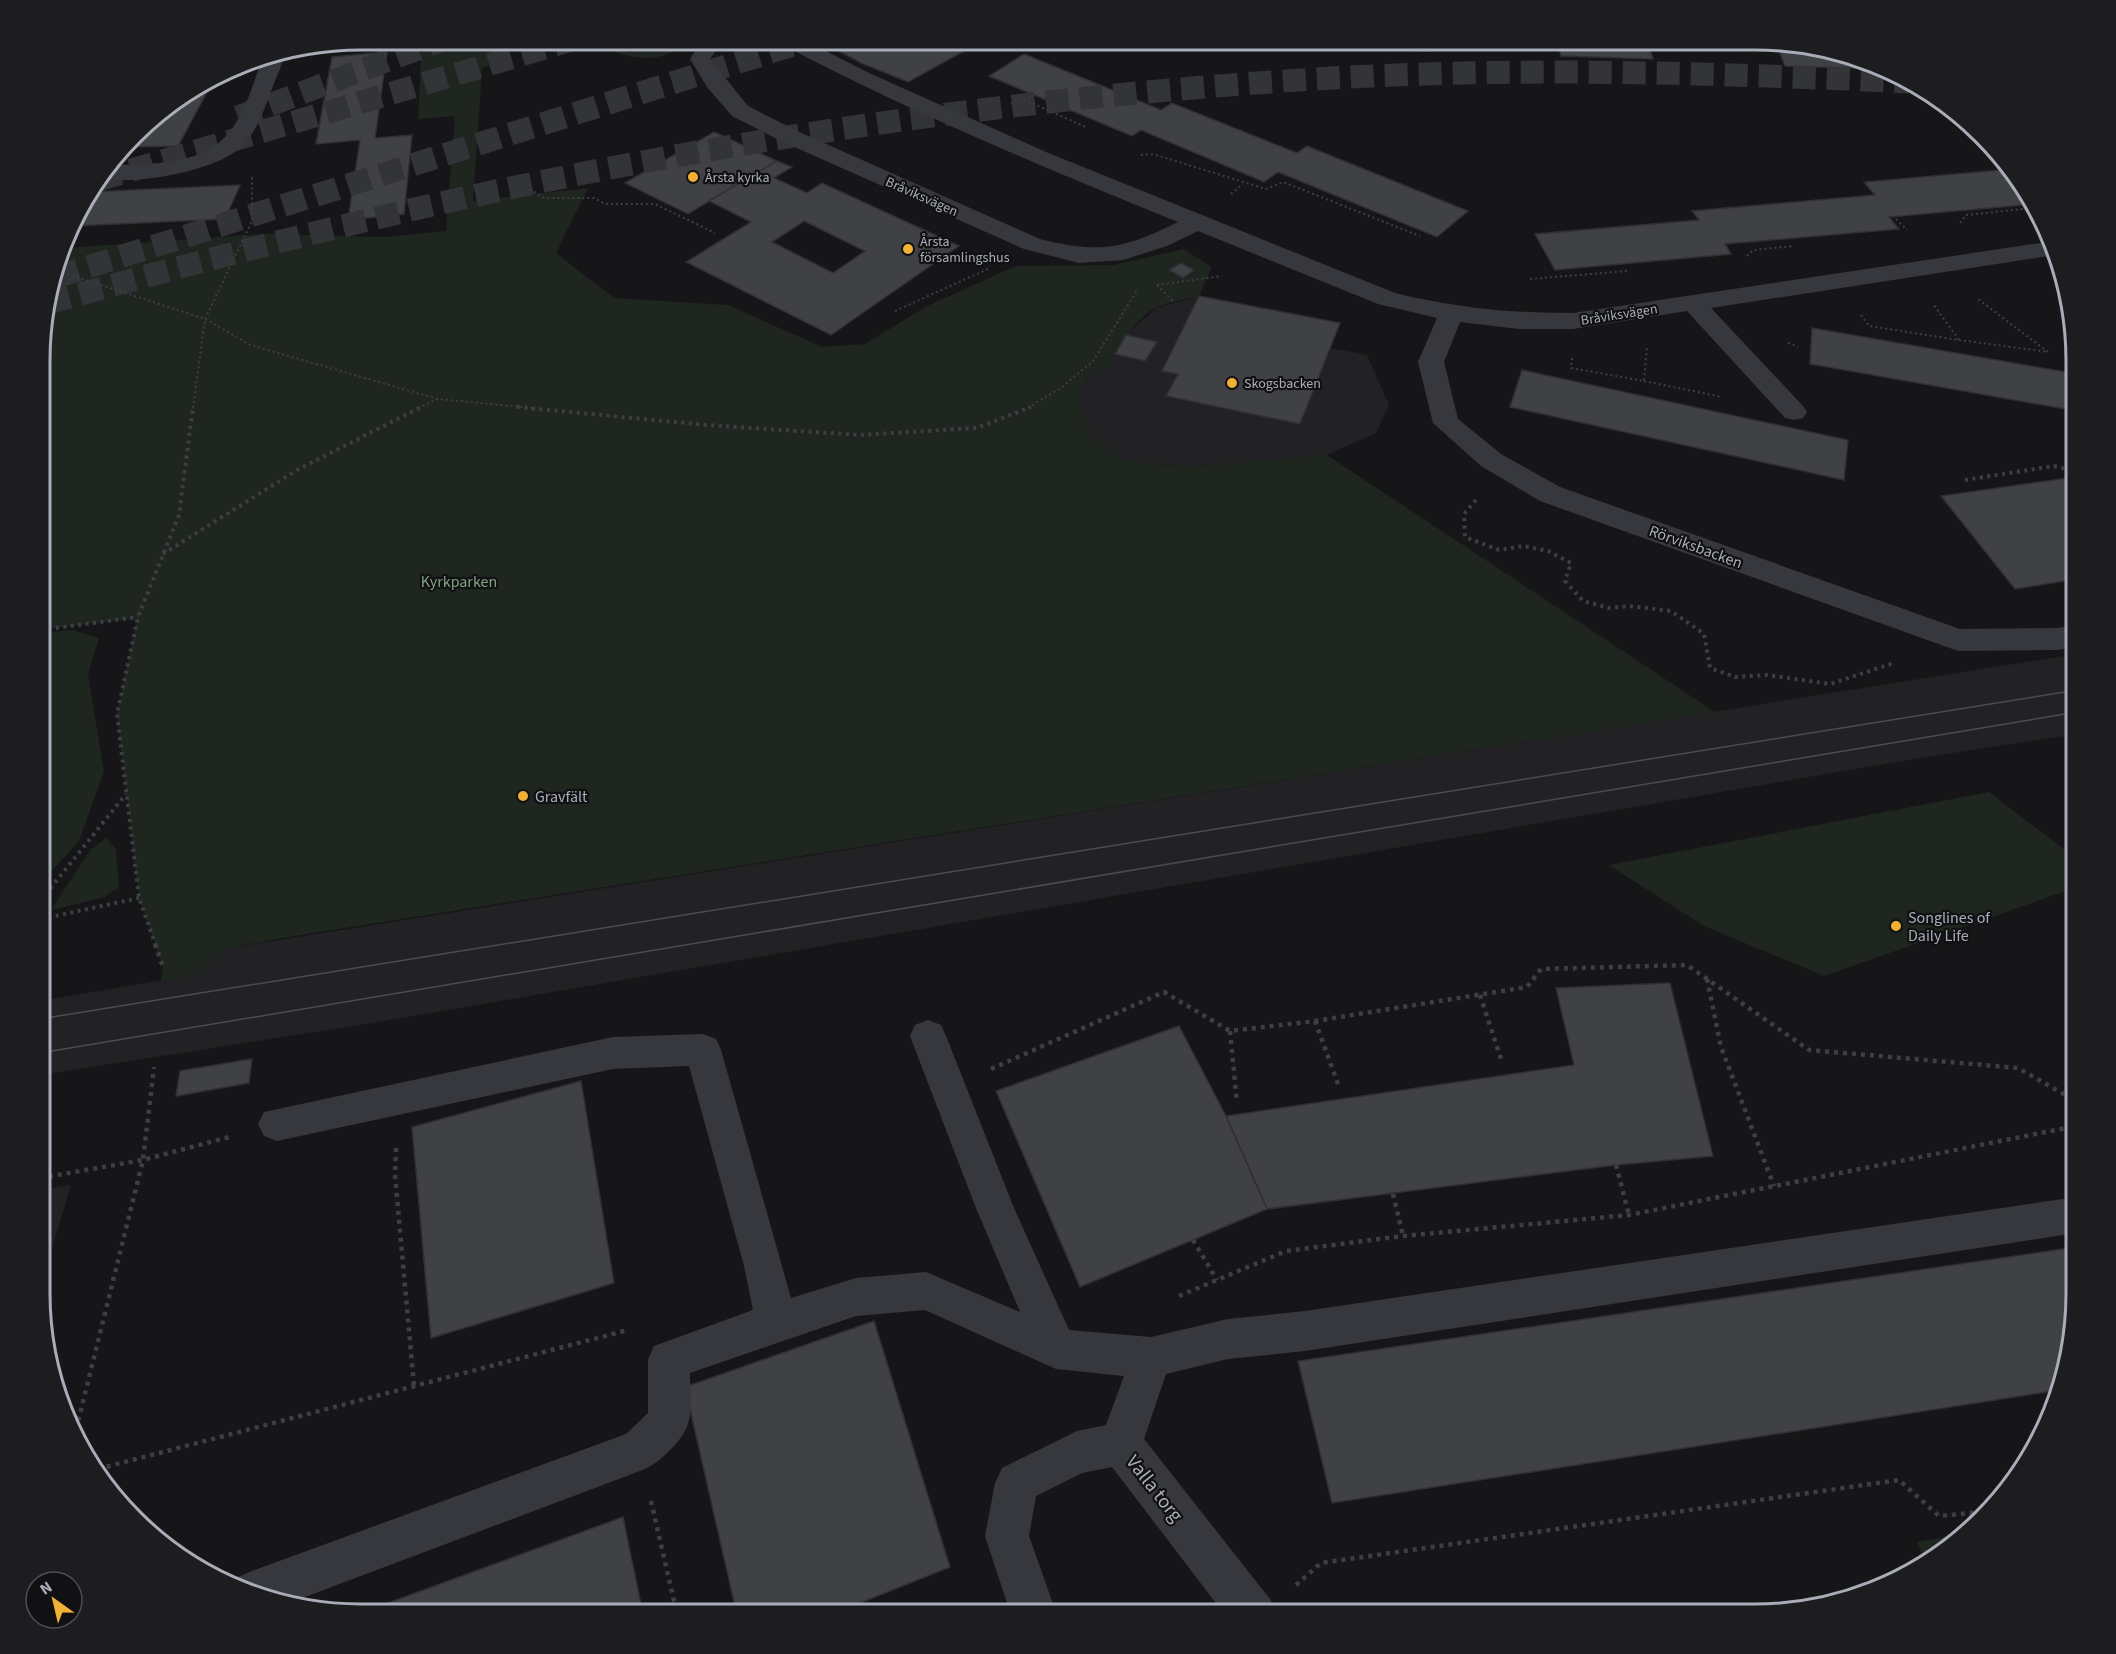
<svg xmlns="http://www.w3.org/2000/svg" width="2116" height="1654" font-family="'Source Sans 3',sans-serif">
  <rect width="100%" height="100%" fill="#161618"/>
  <!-- built -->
  <g fill="#222225">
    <polygon points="1199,296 1340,323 1330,348 1367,355 1389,405 1376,433 1327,455 1186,467 1127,461 1093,440 1084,417 1080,390 1088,376 1112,364 1115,354 1126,335 1156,308"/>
    <polygon points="2077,654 2077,734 1920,758 366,1024 40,1075 40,1001 194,975 229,948"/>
    <polygon points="71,1185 40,1289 40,1190"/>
  </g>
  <!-- green -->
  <g fill="#1e261f">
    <path d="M454 39H532L482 69 473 201 588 188 556 253 614 298 728 305 822 347 865 344 927 306 1016 266 1114 265 1183 249 1212 267 1199 296C1186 299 1171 302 1158 307 1140 314 1117 345 1112 364L1088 376 1080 390 1084 417 1093 440 1127 461 1186 467 1327 455 1715 712 294 936 229 948 194 975 161 981 163 967 139 898 117 714 137 618 41 630 42 318 66 248 261 234 385 237 446 231 455 116 418 119 421 52Z"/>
    <path d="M579 39H691C654 73 620 54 579 39Z"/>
    <polygon points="73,630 99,638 88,674 104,771 79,841 41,883 41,633"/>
    <polygon points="1989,792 2077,859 2077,887 1824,976 1704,926 1609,865"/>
    <polygon points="106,838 116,849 119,887 105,897 51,910 90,850"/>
    <polygon points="1968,1533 1951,1549 1926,1563 1917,1542"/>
  </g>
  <!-- building -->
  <g fill="#404145" stroke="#303034" stroke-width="1.5" fill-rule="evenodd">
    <polygon points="817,39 986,39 908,82 861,63"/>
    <polygon points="1337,39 1429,40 1431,51 1337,49"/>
    <polygon points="1557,40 1647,40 1653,59 1561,56"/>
    <polygon points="1775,40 1878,63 1881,69 1785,66"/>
    <polygon points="387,52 375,138 412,135 404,214 348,220 360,140 316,144 332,57"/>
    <polygon points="1024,54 1161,110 1172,103 1297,153 1307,146 1468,211 1437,237 1278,172 1264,182 1141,130 1132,136 989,76"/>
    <polygon points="213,81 178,146 126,147 149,119"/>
    <polygon points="714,132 777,161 688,214 625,183"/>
    <path d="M777 161 792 167 774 178 807 193 822 183 959 246 831 335 686 262 751 222 709 201ZM804 221 865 251 833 273 772 242Z"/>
    <polygon points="2013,169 2034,204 1889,217 1899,229 1725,244 1731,254 1555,270 1535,234 1699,220 1692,211 1875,195 1864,182"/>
    <polygon points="240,185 225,219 73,226 82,200 89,192"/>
    <polygon points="1181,263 1194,270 1183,278 1169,270"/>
    <polygon points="1199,296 1340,323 1300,424 1166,396 1178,374 1162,371"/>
    <polygon points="1812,328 2077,374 2077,411 1810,364"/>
    <polygon points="1126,335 1157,342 1145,361 1115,354"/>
    <polygon points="1522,370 1848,440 1844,480 1510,407"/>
    <polygon points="2075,477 2077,579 2015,589 1941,496"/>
    <polygon points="1670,983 1713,1156 1616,1165 1267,1209 1226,1116 1574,1065 1556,988"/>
    <polygon points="1179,1026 1226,1116 1267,1209 1080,1287 996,1091"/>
    <polygon points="252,1059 249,1083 176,1096 180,1071"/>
    <polygon points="581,1081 614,1283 431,1338 412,1127"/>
    <polygon points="2076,1247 2076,1315 2059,1390 1332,1503 1298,1361"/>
    <polygon points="874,1321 950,1567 830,1615 737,1615 685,1387"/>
    <polygon points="623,1517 643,1614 358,1614"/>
  </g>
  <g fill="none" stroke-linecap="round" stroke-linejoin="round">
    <!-- highway-tunnel -->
    <g stroke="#333438" stroke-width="23" stroke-dasharray="23 11" stroke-linecap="butt">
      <polyline points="238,117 444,39"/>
      <polyline points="98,180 575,39"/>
      <polyline points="56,277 812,39"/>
      <path d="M47 303C205 260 364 218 525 185 790 130 1061 94 1332 78 1523 67 1717 73 1909 82"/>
    </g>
    <!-- path-far2 -->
    <g stroke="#3d3f44" stroke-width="2" stroke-dasharray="2 3" stroke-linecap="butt">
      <polyline points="1011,104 1020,98 1086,127"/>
      <polyline points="1141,155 1153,154 1266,189 1283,182 1420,236"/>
      <polyline points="530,189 544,198 594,198 605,204 655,204 715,233"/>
      <polyline points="1231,194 1243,184"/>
      <polyline points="1896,219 1907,230"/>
      <polyline points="1960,223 1966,215 2023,209 2031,212"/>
      <polyline points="1747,256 1753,250 1794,246"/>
      <polyline points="58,271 205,319 250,345 438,399 532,408"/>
      <polyline points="1530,279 1627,271"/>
      <polyline points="1157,285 1222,276"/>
      <polyline points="1157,285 1174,302"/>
      <polyline points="895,311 990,268"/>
      <polyline points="1861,315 1869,326 1959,340 1933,304"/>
      <polyline points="1959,340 2048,352 1978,299"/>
      <polyline points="1788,343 1798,347"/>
      <polyline points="1572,358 1571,368 1644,381 1647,347"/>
      <polyline points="1644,381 1722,397"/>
      <polyline points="193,408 205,319 252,221 252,177"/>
      <polyline points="418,408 438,399"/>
      <polyline points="1028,408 1062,387 1093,361 1138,289"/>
    </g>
    <!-- path-far1 -->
    <g stroke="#3d3f44" stroke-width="4" stroke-dasharray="3 4.5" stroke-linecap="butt">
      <polyline points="517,407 707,425 859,435 977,428 1031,407"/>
      <polyline points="1965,480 2054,466 2077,472"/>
      <polyline points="1476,500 1464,514 1465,537 1499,550 1523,546 1548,551 1571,563 1565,581 1583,601 1609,608 1629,606 1671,611 1704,634 1710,668 1735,677 1767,675 1830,684 1894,663"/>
      <polyline points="163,554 297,470 421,407"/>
      <polyline points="41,630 138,617"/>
      <polyline points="41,900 126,794"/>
      <polyline points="41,919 139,898"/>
      <polyline points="156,946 139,898 117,714 138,617 179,515 193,407"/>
    </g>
    <!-- path -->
    <g stroke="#3d3f44" stroke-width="4.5" stroke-dasharray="4 5" stroke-linecap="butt">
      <polyline points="155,944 163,967"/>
      <polyline points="1707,979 1721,1047 1774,1186"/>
      <polyline points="1480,995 1502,1062"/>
      <polyline points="1315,1021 1338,1084"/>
      <polyline points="1230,1031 1237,1103"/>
      <polyline points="991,1069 1164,992 1230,1031 1315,1021 1527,987 1541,969 1687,965 1809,1050 2018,1068 2076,1101"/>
      <polyline points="396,1148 395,1175 414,1386"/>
      <polyline points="1616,1165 1629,1215"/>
      <polyline points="40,1178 143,1160 233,1136"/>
      <polyline points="1393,1194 1403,1236"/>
      <polyline points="1193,1240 1217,1280"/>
      <polyline points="1179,1296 1286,1251 1403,1236 1629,1215 2076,1126"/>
      <polyline points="74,1438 143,1160 154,1067"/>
      <polyline points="98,1469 628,1330"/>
      <polyline points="651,1501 677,1614"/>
      <polyline points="1296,1585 1321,1563 1899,1480 1939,1516 1992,1511"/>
    </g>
    <!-- minor -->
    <g fill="#37383d" fill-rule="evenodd">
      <path d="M703 39H724L710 59 748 106 797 131 1040 239C1100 254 1123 249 1178 222 1043 167 908 111 779 43L776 39H802L869 73 1046 152 1395 293C1456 308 1510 313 1573 313L2053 241 2055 255 1711 308 1803 406 1807 412 1803 418 1794 420 1785 418 1687 311 1573 329H1519L1460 322 1444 362 1458 419 1501 454 1560 487 1960 629 2057 628 2077 625V647L2057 650 1958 651 1540 501 1481 466 1433 423 1418 362 1437 318 1378 304 1198 231 1167 246 1123 260 1079 263 1024 249 781 141 732 116 707 87 690 59Z"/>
      <path d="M284 52C284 62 277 75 273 86 265 107 258 131 241 147 217 171 133 186 100 178L111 165C152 164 208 166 233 127 248 106 254 79 264 55Z"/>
      <path d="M928 1020 941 1025 946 1036 1014 1208 1069 1330 1151 1337 1228 1319 1305 1311 2076 1197V1233L1305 1351 1228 1359 1166 1374 1144 1439 1270 1599 1277 1615H1225L1112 1467 1082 1473 1036 1496 1029 1536 1057 1615H1011L985 1536 995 1483 1002 1468 1077 1431 1106 1425 1124 1376 1056 1369 925 1310 856 1316 690 1373C690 1407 697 1424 670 1450 660 1460 653 1466 640 1471L289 1603 232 1587 236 1578 252 1571 626 1434 648 1413V1360L654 1346 753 1310 744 1266 689 1066 613 1069 277 1141 264 1136 258 1124 264 1112 613 1037 703 1034 716 1039 721 1050 791 1298 856 1278 926 1272 1020 1312 976 1208 910 1036 915 1025Z"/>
    </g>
    <!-- tram -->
    <g stroke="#4a4c52" stroke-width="1.5">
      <polyline points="40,1019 2077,690"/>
      <polyline points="40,1053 2077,712"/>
    </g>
  </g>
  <!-- markers -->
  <g fill="#f2b134" stroke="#111113" stroke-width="2">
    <circle cx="693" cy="177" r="6"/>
    <circle cx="908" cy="249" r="6"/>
    <circle cx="1232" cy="383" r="6"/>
    <circle cx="523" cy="796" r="6"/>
    <circle cx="1896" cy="926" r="6"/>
  </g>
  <g text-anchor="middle" stroke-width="4.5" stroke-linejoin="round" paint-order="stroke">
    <!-- far-poi labels -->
    <g font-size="14" fill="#a8adb8" stroke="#111113" text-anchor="start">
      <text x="705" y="182">Årsta kyrka</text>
      <text x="920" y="246">Årsta<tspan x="920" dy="16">församlingshus</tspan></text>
      <text x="1244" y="388">Skogsbacken</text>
    </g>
    <!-- far-street labels -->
    <g font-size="14" fill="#a8adb8" stroke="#111113">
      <text transform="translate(922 196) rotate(24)" y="5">Bråviksvägen</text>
      <text transform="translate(1619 314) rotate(-9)" y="5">Bråviksvägen</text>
    </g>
    <!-- street labels -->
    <g font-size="16" fill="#a8adb8" stroke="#111113">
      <text transform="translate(1696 546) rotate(20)" y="6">Rörviksbacken</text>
    </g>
    <!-- park labels -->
    <g font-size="16" fill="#7fa381" stroke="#111113">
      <text x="459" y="587">Kyrkparken</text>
    </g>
    <!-- poi labels -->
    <g font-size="16" fill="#a8adb8" stroke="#111113" text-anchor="start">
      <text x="535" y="802">Gravfält</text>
      <text x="1908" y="923">Songlines of<tspan x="1908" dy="18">Daily Life</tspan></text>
    </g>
    <!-- near-street labels -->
    <g font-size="20" fill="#a8adb8" stroke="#111113">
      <text transform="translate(1155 1488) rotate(52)" y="7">Valla torg</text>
    </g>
  </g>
  <!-- crop -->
  <path d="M0 0H2116V1654H0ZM361 50H1755A311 311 0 0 1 2066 361V1293A311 311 0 0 1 1755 1604H361A311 311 0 0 1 50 1293V361A311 311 0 0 1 361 50Z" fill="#1d1d20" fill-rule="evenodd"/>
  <path fill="none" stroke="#a8adb8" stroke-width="3" d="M361 50H1755A311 311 0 0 1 2066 361V1293A311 311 0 0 1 1755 1604H361A311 311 0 0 1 50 1293V361A311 311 0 0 1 361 50Z"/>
  <!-- north arrow -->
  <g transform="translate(54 1600) rotate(326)"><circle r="28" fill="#111113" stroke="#4d4f55" stroke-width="1.5"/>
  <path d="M0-4.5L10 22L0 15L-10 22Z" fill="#f2b134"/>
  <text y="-9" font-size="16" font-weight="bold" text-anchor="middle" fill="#a8adb8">N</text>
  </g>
</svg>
